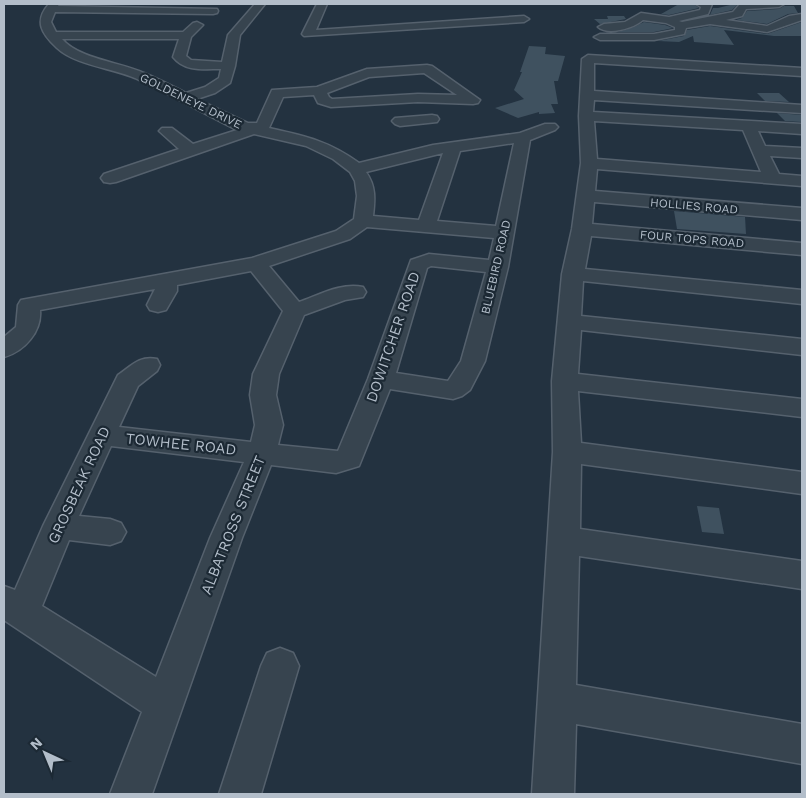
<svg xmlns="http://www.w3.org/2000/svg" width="806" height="798" font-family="'Work Sans',sans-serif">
  <rect width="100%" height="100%" fill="#233240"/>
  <!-- building -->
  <g fill="#3f515f">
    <polygon points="679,4 695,5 699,8 669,15 661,14"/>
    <polygon points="734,4 737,5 732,10 710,15 713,8 718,8"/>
    <polygon points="784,6 794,6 798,13 788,14 767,24 736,20 742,18 747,11 779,9"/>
    <polygon points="607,16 624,16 626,19 600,24 594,19 608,19"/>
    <polygon points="644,22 665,25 673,28 654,32 618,32 634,27"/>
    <polygon points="802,22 802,36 774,36 724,30 734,45 694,42 693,36 679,42 658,41 684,36 687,30 710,26 767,34"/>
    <polygon points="529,46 546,47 545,54 565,56 558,81 554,81 558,104 551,104 555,113 539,114 539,112 518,118 495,108 524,99 514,90 522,72 520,72"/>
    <polygon points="757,93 779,93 789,102 765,101"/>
    <polygon points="777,113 802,115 802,122 785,121"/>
    <polygon points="674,211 745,217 746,234 677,229"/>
    <polygon points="697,506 719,508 724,534 702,532"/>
  </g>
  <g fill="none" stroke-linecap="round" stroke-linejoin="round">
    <!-- minor casing -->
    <g stroke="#55616d" stroke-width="3">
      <g id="minor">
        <path d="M49 4H59L58 6 217 9 218 11 217 13 213 14 55 12 51 22 56 32H183L193 23 197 22 203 25 191 37 186 56 191 60 222 62 228 35 255 4H265L240 35 235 66 230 83 215 93 197 99 248 123H257L272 90 317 87 367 69 427 65 432 66 480 100 478 103 473 104 418 102 331 107 318 103 314 95 283 97 269 128C305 136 329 141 359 163L433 145 520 133 545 124H555L558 127 555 130 530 140 508 267 485 361 470 390 462 396 453 399 390 389 359 466 336 473 271 465 242 538 152 794H110L142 712 4 620V586L15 590 43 526 118 375C131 366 140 355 157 359L160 365 157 371 138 386 119 427 251 442 255 425 250 395 253 374 283 311 251 271 177 285V291L166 310 158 312 150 310 147 305 155 289 40 310C42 331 25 351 4 357V337L16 327 18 305 21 300 252 258 336 231 354 219 357 196 355 181 350 172 333 159 306 146 254 134 116 182 110 183 104 182 101 178 104 174 179 149 159 131 162 128H172L193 144 237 130C203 113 169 94 135 78 112 68 75 65 57 48 41 33 34 21 49 4ZM62 39H179L173 57C185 72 203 69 221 69L219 78 205 87 186 93C172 86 158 79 144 73 120 62 79 59 62 39ZM424 73 457 95 418 94 332 99 329 97 327 93 369 77ZM514 143 496 226 437 221 460 151ZM443 153 419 220 373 216C375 199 376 186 366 172ZM367 227 494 238 489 260 429 254 411 260 368 379 338 451 278 445 283 425 276 395 279 374 304 315 345 300 363 297 366 292 363 287C342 282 319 295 299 302L269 266 350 239ZM431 266 486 272 461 361 448 381 396 373 427 268ZM111 446 244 462 210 538 156 677 42 606 69 540 110 545 121 541 126 532 121 523 110 519 79 516Z"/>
        <polygon points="317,4 327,4 316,30 524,16 529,19 524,22 304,36 302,34"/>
        <path d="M696 4H712L708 14 679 21 682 22 733 12 740 4H784L779 7 746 9 742 16 726 20 767 26 789 16 802 14V20L767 32 710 24 686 28 684 34 654 40H600L594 37 600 34H654L675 30V27L666 23 643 20C634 28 608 36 598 27L604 24 625 22 641 13 669 17 700 10 701 7Z"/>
        <path d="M588 55 802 68V76L594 63V91L802 105V113L594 100 593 112 802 124V134L758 131 765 146 802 148V158L770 156 779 174 802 176V186L597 169 595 191 802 208V220L594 202 592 224 802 243V255L591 236 585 269 802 290V304L583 281 581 316 802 339V355L581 330 578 374 802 399V417L578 391 581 443 802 472V494L581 464 580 529 802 561V589L579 556 576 685 802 724V764L576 724 574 794H532L553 452 552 381 562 274 572 229 581 163 579 116 582 59ZM594 121 743 130 761 172 597 159Z"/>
        <polygon points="432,115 437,116 439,119 437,122 400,126 395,124 392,121 395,118"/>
        <polygon points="280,648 293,653 299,666 261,794 219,794 261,666 267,653"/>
      </g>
    </g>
    <!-- minor -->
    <use href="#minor" fill="#37444f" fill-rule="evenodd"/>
  </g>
  <g text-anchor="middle" stroke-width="4.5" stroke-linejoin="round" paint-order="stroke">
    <!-- far-street labels -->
    <g font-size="12" fill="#b3beca" stroke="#1c2934">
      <text transform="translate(191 101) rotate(26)" y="4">GOLDENEYE DRIVE</text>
      <text transform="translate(694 206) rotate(5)" y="4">HOLLIES ROAD</text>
      <text transform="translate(692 239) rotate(5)" y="4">FOUR TOPS ROAD</text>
      <text transform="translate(496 267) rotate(-77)" y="4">BLUEBIRD ROAD</text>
    </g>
    <!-- street labels -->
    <g font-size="15" fill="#b3beca" stroke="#1c2934">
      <text transform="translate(393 337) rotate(-71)" y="5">DOWITCHER ROAD</text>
      <text transform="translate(181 444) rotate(6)" y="5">TOWHEE ROAD</text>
      <text transform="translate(79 485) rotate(-65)" y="5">GROSBEAK ROAD</text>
      <text transform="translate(233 525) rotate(-68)" y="5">ALBATROSS STREET</text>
    </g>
  </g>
  <!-- border -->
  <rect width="806" height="798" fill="none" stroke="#b3beca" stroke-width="10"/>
  <!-- north arrow -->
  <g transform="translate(45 753) rotate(316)" stroke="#1c2934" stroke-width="4" paint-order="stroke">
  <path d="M0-4L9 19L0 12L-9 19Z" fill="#b3beca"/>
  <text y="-8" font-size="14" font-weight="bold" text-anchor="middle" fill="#b3beca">N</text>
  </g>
</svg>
